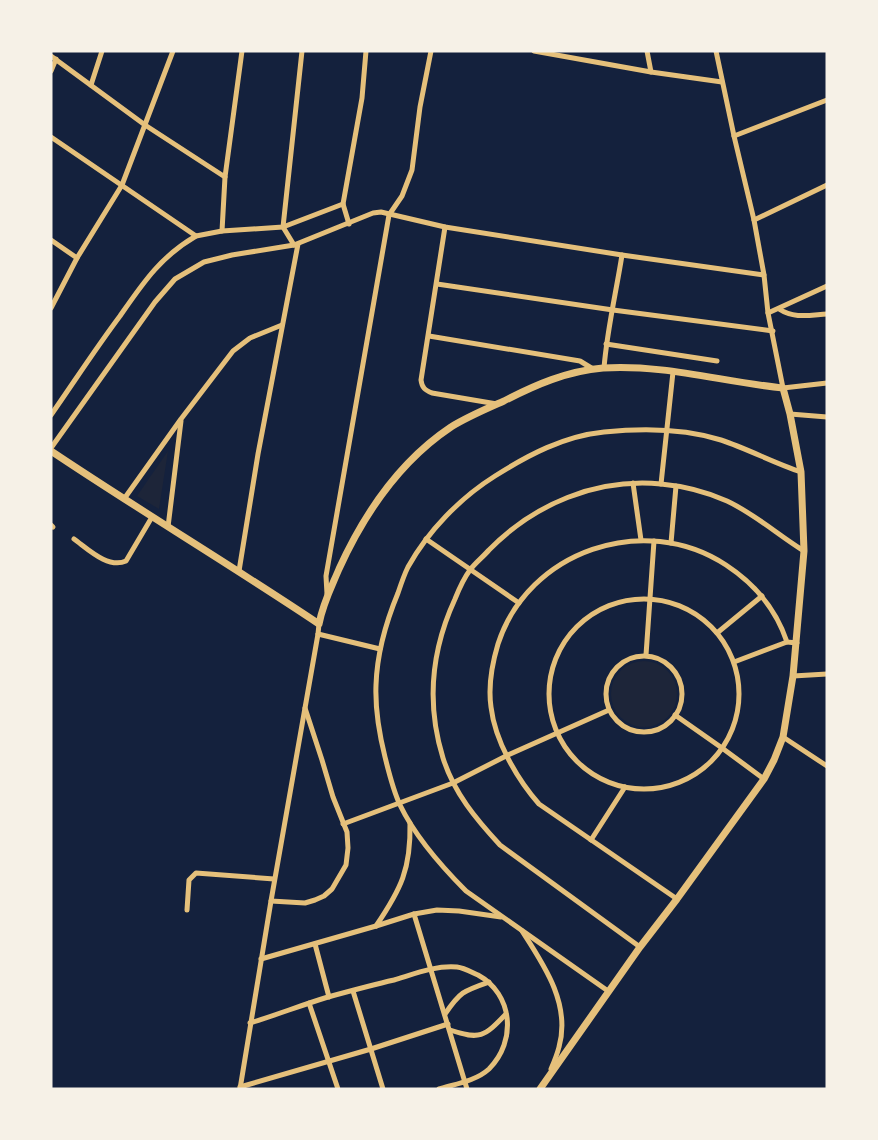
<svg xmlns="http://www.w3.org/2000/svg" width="878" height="1140" font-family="'DM Sans',sans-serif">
  <rect width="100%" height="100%" fill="#14213d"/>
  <!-- green -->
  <g fill="#1d2539">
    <polygon points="168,451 159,509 137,496"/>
    <circle cx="644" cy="694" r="33"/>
  </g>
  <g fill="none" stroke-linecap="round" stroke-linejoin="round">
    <!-- minor -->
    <g stroke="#e5c07b" stroke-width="5">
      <polyline points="534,51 651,72 722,82"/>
      <polyline points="647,51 651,72"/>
      <polyline points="716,51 734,136 754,220 764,275 768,313 783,388 827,383"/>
      <polyline points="51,56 145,125 225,177"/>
      <polyline points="51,71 56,59"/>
      <polyline points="91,85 102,51"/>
      <polyline points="734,136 827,100"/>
      <polyline points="51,137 196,236 222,231 283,227 343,204"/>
      <polyline points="754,220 827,185"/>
      <polyline points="349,224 343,204 362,98 366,51"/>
      <path d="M445 227 421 380C422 388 425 390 432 393L497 404"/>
      <polyline points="222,231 225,177 242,51"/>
      <polyline points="51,240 77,258"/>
      <polyline points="294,245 283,227 302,51"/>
      <polyline points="437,284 613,310 773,331"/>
      <polyline points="51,308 77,258 122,185 173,51"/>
      <path d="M779 309C794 319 810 315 827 314"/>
      <polyline points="768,313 827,286"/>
      <polyline points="429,336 580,361 593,369"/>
      <polyline points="606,344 717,361"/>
      <path d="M604 368C607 330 616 293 622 255"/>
      <polyline points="790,414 827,417"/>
      <path d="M51 415C74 382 96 348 120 316 143 283 160 257 196 236"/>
      <polyline points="51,448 155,302 175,279 204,262 232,255 294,245 373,213 381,212 445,227 622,255 764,275"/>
      <polyline points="633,483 641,540"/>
      <polyline points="661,484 673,372"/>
      <polyline points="124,499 181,419 233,351 250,338 282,325"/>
      <polyline points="51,525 53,527"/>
      <polyline points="168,527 181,421"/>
      <path d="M74 539C88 549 108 569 126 561L152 517"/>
      <polyline points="426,539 519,603"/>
      <polyline points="671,543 676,486"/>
      <polyline points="239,571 258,454 298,244"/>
      <polyline points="327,594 326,576 389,215 402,196 412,170 420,107 431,51"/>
      <circle cx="644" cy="694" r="95"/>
      <polyline points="717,633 762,596"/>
      <polyline points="318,634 380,649"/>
      <polyline points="646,655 654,541"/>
      <circle cx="644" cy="694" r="38"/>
      <polyline points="734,662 787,642"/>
      <polyline points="793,676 827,674"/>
      <polyline points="675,715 722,748 764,779"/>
      <polyline points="783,737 827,766"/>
      <polyline points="343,824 453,783 508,755 609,710"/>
      <polyline points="591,840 625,787"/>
      <path d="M677 899 539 804C517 779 495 741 491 707 488 686 492 664 498 644 528 551 644 511 726 565 755 584 776 609 787 642L797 643"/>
      <polyline points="271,901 305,903 315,900 324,896 332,889 346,865 348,848 347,832 333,797 322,760 305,708 318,634 319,624"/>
      <polyline points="187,910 189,880 196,873 274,879"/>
      <polyline points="414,914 467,1089"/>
      <path d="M376 926C401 889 411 869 410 823"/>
      <path d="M522 931C544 965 571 1004 559 1047 557 1055 554 1062 551 1069"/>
      <polyline points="315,944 329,997"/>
      <path d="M640 947 500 845C476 819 454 793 443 758 426 703 431 651 455 599 459 589 464 578 470 570 475 563 483 557 489 550 534 504 596 478 661 484 683 486 707 492 727 501 755 514 778 535 804 551"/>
      <polyline points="261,959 376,926 414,914 437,910 459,911 501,917"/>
      <polyline points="353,991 383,1089"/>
      <path d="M608 991 466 891C442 867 415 836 400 805 393 790 389 773 385 757 379 733 375 710 376 685 377 653 386 622 398 593 401 584 404 575 408 567 428 531 460 498 495 476 528 455 564 436 604 432 643 428 683 428 721 440 748 449 774 463 801 472"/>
      <polyline points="309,1003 338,1089"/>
      <path d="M445 1014C460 992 463 991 489 982"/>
      <path d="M250 1023C276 1015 302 1005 328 997 350 991 372 985 394 980 414 974 436 965 457 967 465 968 471 972 478 975 513 994 517 1041 489 1069 476 1081 455 1084 439 1089"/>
      <path d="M450 1030C480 1040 484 1037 506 1014"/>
      <polyline points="240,1087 371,1049 448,1024"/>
      <polyline points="240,1089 271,901 305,708"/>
    </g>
    <!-- tertiary -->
    <path stroke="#e5c07b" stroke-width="7" d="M51 451C139 510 231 565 319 624 323 603 331 588 339 569 364 514 400 461 451 427 467 417 486 409 504 401 535 385 567 371 603 368 663 364 723 382 783 388L790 414 801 472 804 551 793 676 783 737 774 760 764 779 677 899 640 947 540 1089"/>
  </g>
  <!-- border -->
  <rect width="878" height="1140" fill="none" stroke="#f6f1e7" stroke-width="105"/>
</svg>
